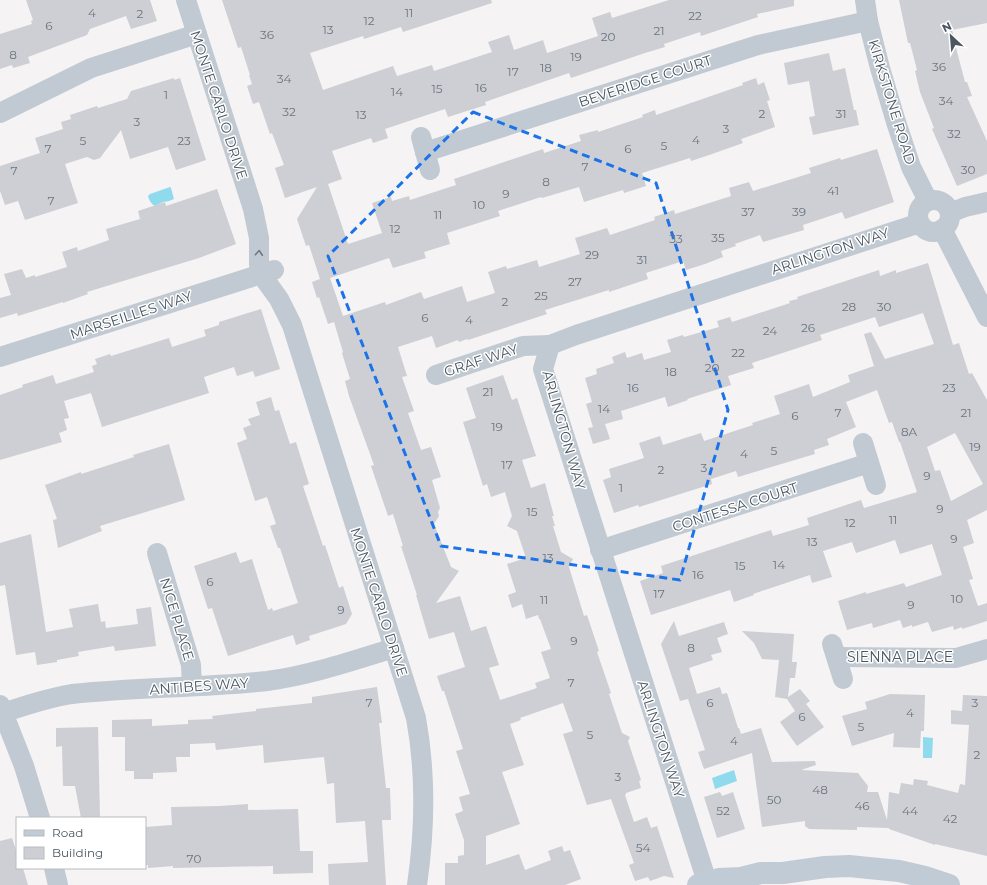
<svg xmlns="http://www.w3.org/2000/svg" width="987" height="885" font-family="Montserrat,sans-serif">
  <rect width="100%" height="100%" fill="#f5f3f3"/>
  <!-- water -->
  <g fill="#90daee">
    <path d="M170 187 171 188 174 199 169 201 163 202 155 206C151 204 149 200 148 196L150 194Z"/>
    <polygon points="923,737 933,738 932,758 923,758"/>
    <polygon points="734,770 737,781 715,789 712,778"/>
  </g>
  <!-- building -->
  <g fill="#cdcfd5" fill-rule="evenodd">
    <polygon points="26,0 150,0 157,21 131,29 126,16 90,29 87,35 28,57 30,63 13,68 12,65 0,69 0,34 32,24 31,21 33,20"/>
    <polygon points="222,0 491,0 492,3 403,32 401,27 364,39 363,36 310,53 323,90 393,66 397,76 432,65 434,71 492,52 488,42 509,35 514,50 543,40 547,53 598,36 592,18 610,12 612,18 669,0 794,0 794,6 757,14 758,17 701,36 700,32 664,44 665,47 645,53 571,78 569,73 485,102 486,105 448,117 445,109 385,129 388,138 373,143 371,138 332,151 342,179 328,184 348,244 382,233 372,203 391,197 392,201 409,196 410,200 456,185 454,179 543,149 544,153 581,141 579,135 598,130 598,132 643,117 642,115 655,110 656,115 743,85 742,83 756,78 758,85 764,82 770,100 767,101 775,127 741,139 743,143 712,154 691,161 690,158 642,173 646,186 624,193 623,190 584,202 579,187 542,198 541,197 498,211 500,216 447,233 450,244 424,252 426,258 393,268 389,258 330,278 343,316 385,302 386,305 421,292 424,299 462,286 467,302 495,293 488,272 506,266 507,269 537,260 539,267 580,254 575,238 607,228 610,235 655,220 654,217 674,210 675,214 731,196 729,188 749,182 753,191 811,173 809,168 840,158 841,160 877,149 894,202 845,219 842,212 803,225 804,230 763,242 760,235 735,244 736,246 721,251 723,257 705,264 686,270 683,261 646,273 648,279 609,292 609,290 545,310 547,314 468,340 467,339 459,342 458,340 436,348 432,336 398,347 407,376 402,377 414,411 408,413 421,450 431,447 441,477 432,480 440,508 438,512 439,516 434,524 451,567 459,571 436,603 460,596 471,631 486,626 499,665 489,668 500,700 537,688 535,683 550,678 541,652 551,649 540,619 539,619 538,615 526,619 522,604 512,608 508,595 516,592 507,564 526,558 517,531 507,526 512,516 505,492 491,497 487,484 483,486 463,422 476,418 466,388 503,375 512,400 517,398 536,456 522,460 531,488 545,483 554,516 552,516 555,526 553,526 561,552 573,559 569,567 584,616 587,615 599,651 597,652 611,693 609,694 622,733 630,737 628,741 641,780 639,781 641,788 626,793 626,794 625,795 634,822 647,817 651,828 657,826 674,878 664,876 650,881 648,877 635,881 629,865 634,863 611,799 587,805 563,734 573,731 563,703 520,718 521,720 510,724 524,765 502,772 520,824 486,836 486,865 519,854 525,870 551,860 548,851 562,846 564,852 570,850 581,879 565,885 445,885 445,863 458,863 458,856 464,855 464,840 455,814 463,811 459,797 470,794 456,751 463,749 444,691 442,691 437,676 465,667 454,632 429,639 416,595 417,595 401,546 403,546 393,514 388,516 371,466 374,465 349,396 345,381 350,379 342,353 343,352 334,322 328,324 319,297 317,298 312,282 320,279 309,245 306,246 297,219 317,187 285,198 275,168 284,165 272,133 270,134 259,102 253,104 247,86 252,84 249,75 250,75 241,47 238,48"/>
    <polygon points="899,0 987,0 987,23 952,30 956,44 955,44 965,82 967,82 972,96 967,97 987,141 987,174 957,186 932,129 934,128 920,92 915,71 917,70 910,43 908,43"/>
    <polygon points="829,53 833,71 845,68 854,110 856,110 859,125 813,135 809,117 815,116 809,81 788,85 784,63"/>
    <polygon points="174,78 174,80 180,78 206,160 176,170 168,147 130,159 121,130 100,158 94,160 87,157 65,164 78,203 25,220 18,201 5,205 0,191 0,166 40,153 35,138 63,129 61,122 71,119 70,115 97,106 98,108 127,99 131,91"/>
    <polygon points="217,189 236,244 199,258 87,292 88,294 63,303 63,302 18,316 17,313 0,318 0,298 11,295 4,274 22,269 26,278 35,275 35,277 67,267 62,252 77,247 78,251 109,240 106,229 140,219 138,211 165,202 166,206"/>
    <path d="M928 263 953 345 959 343 969 374 972 373 987 400V510L967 520 974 543 963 547 973 579 969 580 978 606 987 603V621L962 629V627L954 630 953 626 932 632 928 622 912 627V625L903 628 900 620 873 628 872 623 847 630 838 601 866 592V594L904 583 906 587 942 575 932 544 900 554 895 540 856 553 852 542 823 551 832 577 812 583 810 575 753 594 754 595 734 602 730 590 651 615 640 581 663 573 661 566 771 530 773 536 809 525 807 518 861 500 864 508 917 492 900 442H899L892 422 889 423 877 390 846 402 856 427 827 439 829 445 814 450 815 454 738 477 736 471 711 479 712 484 639 507 638 505 614 513 603 480 611 477 609 469 644 458 639 443 660 436 663 445 701 433 704 441 753 425 752 423 780 414 774 396 809 384 813 397 850 382 848 375 874 366 864 334 871 332 885 359 934 344 923 313 879 327 875 317 820 335 822 340 752 363 754 368 728 376 731 385 687 399 688 400 668 407 665 397 621 411 623 419 605 424 610 439 593 444 588 428 593 427 586 404 592 402 585 378 597 374 596 369 614 363 612 357 625 352 627 358 642 353 644 360 671 352 667 340 683 335 684 337 719 327 717 321 730 317 732 322 790 303 789 301 798 299 797 297 879 270 880 276 896 270V273ZM955 433 983 484 951 501 940 470 935 471 927 447Z"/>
    <polygon points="261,309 280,369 255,377 253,371 237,376 234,367 204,377 209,393 102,427 91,393 64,401 69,418 64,419 67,430 59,433 62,442 0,460 0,395 23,387 22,385 53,375 56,384 94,372 92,366 97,364 95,359 110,354 111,356 169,338 172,347 206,336 204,330 219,325 219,322"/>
    <polygon points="271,397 275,411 279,410 290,444 296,442 309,484 303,486 323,546 325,545 339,588 343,586 352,614 346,624 309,636 310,640 296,645 293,635 228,656 212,608 208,609 194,566 236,552 240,563 252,559 268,610 272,608 273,611 298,603 280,548 278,548 270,526 276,524 267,497 255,501 237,443 247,439 243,428 251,425 248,419 260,415 256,402"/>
    <polygon points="169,444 185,500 100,526 102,531 58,548 53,520 57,519 45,485 81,472 81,474 134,457 133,455"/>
    <polygon points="31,534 46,632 73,627 69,609 98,604 101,622 105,621 106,628 138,624 136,609 151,607 156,646 115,651 114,646 78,652 79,656 57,660 57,662 37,665 35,652 16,655 5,585 0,586 0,543"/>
    <polygon points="674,621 679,636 724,622 728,634 717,638 722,652 711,655 713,660 689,668 697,694 720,687 722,694 727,693 738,728 739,728 741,734 761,728 772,762 815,761 816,765 801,770 858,773 868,786 867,792 878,792 887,820 889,792 899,794 901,783 913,785 914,779 928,781 927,785 958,793 960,784 965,785 969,725 951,724 951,710 962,711 963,695 987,696 987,856 935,844 935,845 889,829 889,828 857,827 857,830 809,829 805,826 805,821 762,827 752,753 704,769 698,752 705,750 688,699 680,701 661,644"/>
    <polygon points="742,631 794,634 792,662 797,662 795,678 790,678 788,697 800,689 810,701 806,704 824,727 797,746 780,722 795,711 787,699 775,697 779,660 762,659 754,643"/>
    <polygon points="377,687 382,723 379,723 386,788 390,788 391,820 382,820 386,885 329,885 328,864 368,862 365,821 336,823 334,783 327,784 324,757 264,763 263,745 216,750 215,743 190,744 190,757 176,757 177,772 153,773 153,779 134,779 134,771 125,771 125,737 112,737 112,720 152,719 152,726 188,724 188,720 213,719 212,716 256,711 256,709 312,703 312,697"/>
    <polygon points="890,694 925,695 924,731 921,731 920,748 893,747 894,733 852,746 842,716 867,709 865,702"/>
    <polygon points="98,727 100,818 81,818 75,786 63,786 62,746 56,747 56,728"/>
    <polygon points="720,792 722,796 733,792 745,829 717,838 704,797"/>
    <polygon points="248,804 248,810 298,809 300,851 313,851 313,873 273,874 273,866 173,868 173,866 148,868 148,865 145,865 145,827 172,825 171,807 220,806"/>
    <polygon points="12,838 17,853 17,868 23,868 28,885 0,885 0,841"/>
  </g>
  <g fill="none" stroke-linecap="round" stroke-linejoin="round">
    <!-- street -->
    <g stroke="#c1cad2" stroke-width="20">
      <path d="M186 0 253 209 259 238V264L261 274 279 299 292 325 416 718C426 773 425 830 417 885"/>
      <polyline points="865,0 868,21 880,68 896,122 911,167 928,201"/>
      <polyline points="0,113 91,68 197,34"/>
      <polyline points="421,137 430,170"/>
      <polyline points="425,152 758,45 868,21"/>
      <circle cx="934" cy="216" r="16"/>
      <polyline points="950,213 965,207 987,202"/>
      <polyline points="942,229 987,317"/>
      <polyline points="0,357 274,270"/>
      <polyline points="436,375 523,346 550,345"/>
      <polyline points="863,443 876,485"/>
      <polyline points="600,550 869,463"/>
      <polyline points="157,553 191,665 192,686"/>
      <polyline points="832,644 843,679"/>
      <polyline points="837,657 956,658 987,649"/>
      <polyline points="0,705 24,766 40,818"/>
      <path d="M3 713C26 705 48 698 72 694 137 687 202 688 267 681 311 675 352 661 394 648"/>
      <polyline points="54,868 58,885"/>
      <polyline points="708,885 543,369 550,345 576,335 920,223"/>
    </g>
    <!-- secondary -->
    <polyline stroke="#c1cbd6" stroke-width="22" points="698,885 719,879 741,878 761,873 783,873 825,867 849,866 899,871 925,877 949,885"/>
  </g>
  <!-- one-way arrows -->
  <defs><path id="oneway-chevron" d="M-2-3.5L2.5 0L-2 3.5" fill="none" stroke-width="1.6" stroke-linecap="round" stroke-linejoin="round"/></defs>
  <use stroke="#6e7983" href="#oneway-chevron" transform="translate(259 253) rotate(-86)"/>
  <!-- marked area -->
  <path fill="none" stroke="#1a73e8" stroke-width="3" stroke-dasharray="8 5" stroke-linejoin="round" d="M473 112 656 183 728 410 680 580 441 546 328 256Z"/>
  <g text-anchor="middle" stroke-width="3" stroke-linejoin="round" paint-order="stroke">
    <!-- number labels -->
    <g font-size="12" fill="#6b747e">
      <text x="92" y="17">4</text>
      <text x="409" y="17">11</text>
      <text x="140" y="18">2</text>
      <text x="695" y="20">22</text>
      <text x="369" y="25">12</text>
      <text x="49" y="30">6</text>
      <text x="328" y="34">13</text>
      <text x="659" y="35">21</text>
      <text x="267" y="39">36</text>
      <text x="608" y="41">20</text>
      <text x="13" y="59">8</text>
      <text x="576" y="61">19</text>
      <text x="939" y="71">36</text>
      <text x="546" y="72">18</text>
      <text x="513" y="76">17</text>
      <text x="284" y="83">34</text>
      <text x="481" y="92">16</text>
      <text x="437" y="93">15</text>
      <text x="397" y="96">14</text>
      <text x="166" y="99">1</text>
      <text x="946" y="105">34</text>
      <text x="289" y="116">32</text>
      <text x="762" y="118">2</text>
      <text x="841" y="118">31</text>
      <text x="361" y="119">13</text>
      <text x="137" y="126">3</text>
      <text x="726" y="133">3</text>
      <text x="954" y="138">32</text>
      <text x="696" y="144">4</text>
      <text x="83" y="145">5</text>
      <text x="184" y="145">23</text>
      <text x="664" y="150">5</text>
      <text x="48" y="153">7</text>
      <text x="628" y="153">6</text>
      <text x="585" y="171">7</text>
      <text x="968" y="174">30</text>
      <text x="14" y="175">7</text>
      <text x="546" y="186">8</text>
      <text x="833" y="195">41</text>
      <text x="506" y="198">9</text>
      <text x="51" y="205">7</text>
      <text x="479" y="209">10</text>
      <text x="748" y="216">37</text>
      <text x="799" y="216">39</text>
      <text x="438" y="219">11</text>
      <text x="395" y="233">12</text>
      <text x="718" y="242">35</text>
      <text x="676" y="243">33</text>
      <text x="592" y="259">29</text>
      <text x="642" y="264">31</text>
      <text x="575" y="286">27</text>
      <text x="541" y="300">25</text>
      <text x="505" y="306">2</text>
      <text x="849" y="311">28</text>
      <text x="884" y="311">30</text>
      <text x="425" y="322">6</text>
      <text x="469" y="324">4</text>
      <text x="808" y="332">26</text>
      <text x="770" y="335">24</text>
      <text x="738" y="357">22</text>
      <text x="712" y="372">20</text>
      <text x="671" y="376">18</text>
      <text x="633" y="392">16</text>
      <text x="949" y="392">23</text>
      <text x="488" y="396">21</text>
      <text x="604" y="413">14</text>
      <text x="838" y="417">7</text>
      <text x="966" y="417">21</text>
      <text x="795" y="420">6</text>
      <text x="497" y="431">19</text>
      <text x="909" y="436">8A</text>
      <text x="975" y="451">19</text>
      <text x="774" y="455">5</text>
      <text x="744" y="458">4</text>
      <text x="507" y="469">17</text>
      <text x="704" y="472">3</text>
      <text x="661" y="474">2</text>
      <text x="927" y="480">9</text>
      <text x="621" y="492">1</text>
      <text x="940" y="513">9</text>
      <text x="532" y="516">15</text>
      <text x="893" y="524">11</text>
      <text x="850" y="527">12</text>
      <text x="954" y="543">9</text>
      <text x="812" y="546">13</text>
      <text x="548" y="562">13</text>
      <text x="779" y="569">14</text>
      <text x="740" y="570">15</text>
      <text x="698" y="579">16</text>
      <text x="210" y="586">6</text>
      <text x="659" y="598">17</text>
      <text x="957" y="603">10</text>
      <text x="544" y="604">11</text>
      <text x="911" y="609">9</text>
      <text x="341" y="614">9</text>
      <text x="574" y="645">9</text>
      <text x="691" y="652">8</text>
      <text x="571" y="687">7</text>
      <text x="369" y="707">7</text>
      <text x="710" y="707">6</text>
      <text x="975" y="707">3</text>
      <text x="910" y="717">4</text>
      <text x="802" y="721">6</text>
      <text x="861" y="731">5</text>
      <text x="590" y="739">5</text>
      <text x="734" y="745">4</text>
      <text x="977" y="759">2</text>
      <text x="618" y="781">3</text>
      <text x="820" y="794">48</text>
      <text x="774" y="804">50</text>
      <text x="862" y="810">46</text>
      <text x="723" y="815">52</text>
      <text x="910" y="815">44</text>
      <text x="950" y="823">42</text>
      <text x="643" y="852">54</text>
      <text x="194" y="863">70</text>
    </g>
    <!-- street labels -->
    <g font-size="14" fill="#4a5661" stroke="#fff">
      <text transform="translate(645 81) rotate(-18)" y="5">BEVERIDGE COURT</text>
      <text transform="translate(892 102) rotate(73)" y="5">KIRKSTONE ROAD</text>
      <text transform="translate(219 105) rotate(72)" y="5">MONTE CARLO DRIVE</text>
      <text transform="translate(830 251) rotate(-18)" y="5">ARLINGTON WAY</text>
      <text transform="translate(131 315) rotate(-18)" y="5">MARSEILLES WAY</text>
      <text transform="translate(481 360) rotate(-18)" y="5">GRAF WAY</text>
      <text transform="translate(564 430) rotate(74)" y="5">ARLINGTON WAY</text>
      <text transform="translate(735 507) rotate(-18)" y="5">CONTESSA COURT</text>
      <text transform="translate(379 602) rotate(72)" y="5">MONTE CARLO DRIVE</text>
      <text transform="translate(177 619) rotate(73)" y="5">NICE PLACE</text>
      <text x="900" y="662">SIENNA PLACE</text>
      <text transform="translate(199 686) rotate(-4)" y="5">ANTIBES WAY</text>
      <text transform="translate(661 739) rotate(72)" y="5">ARLINGTON WAY</text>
    </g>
  </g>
  <!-- legend -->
  <rect x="16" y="817" width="130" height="52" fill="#ffffff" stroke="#b7bbc0"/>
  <rect x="24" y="830" width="20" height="6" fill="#c1cbd6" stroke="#b7bbc0"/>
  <text x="52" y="837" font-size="12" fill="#4a5661">Road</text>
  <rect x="24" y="847" width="20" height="12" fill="#cdcfd5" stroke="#b7bbc0"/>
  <text x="52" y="857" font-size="12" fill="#4a5661">Building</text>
  <!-- north arrow -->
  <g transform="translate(951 36) rotate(334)" stroke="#ffffff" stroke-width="3" paint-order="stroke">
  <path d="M0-3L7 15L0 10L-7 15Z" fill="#4a5661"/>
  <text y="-6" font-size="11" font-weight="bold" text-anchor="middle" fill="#4a5661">N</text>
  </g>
</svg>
